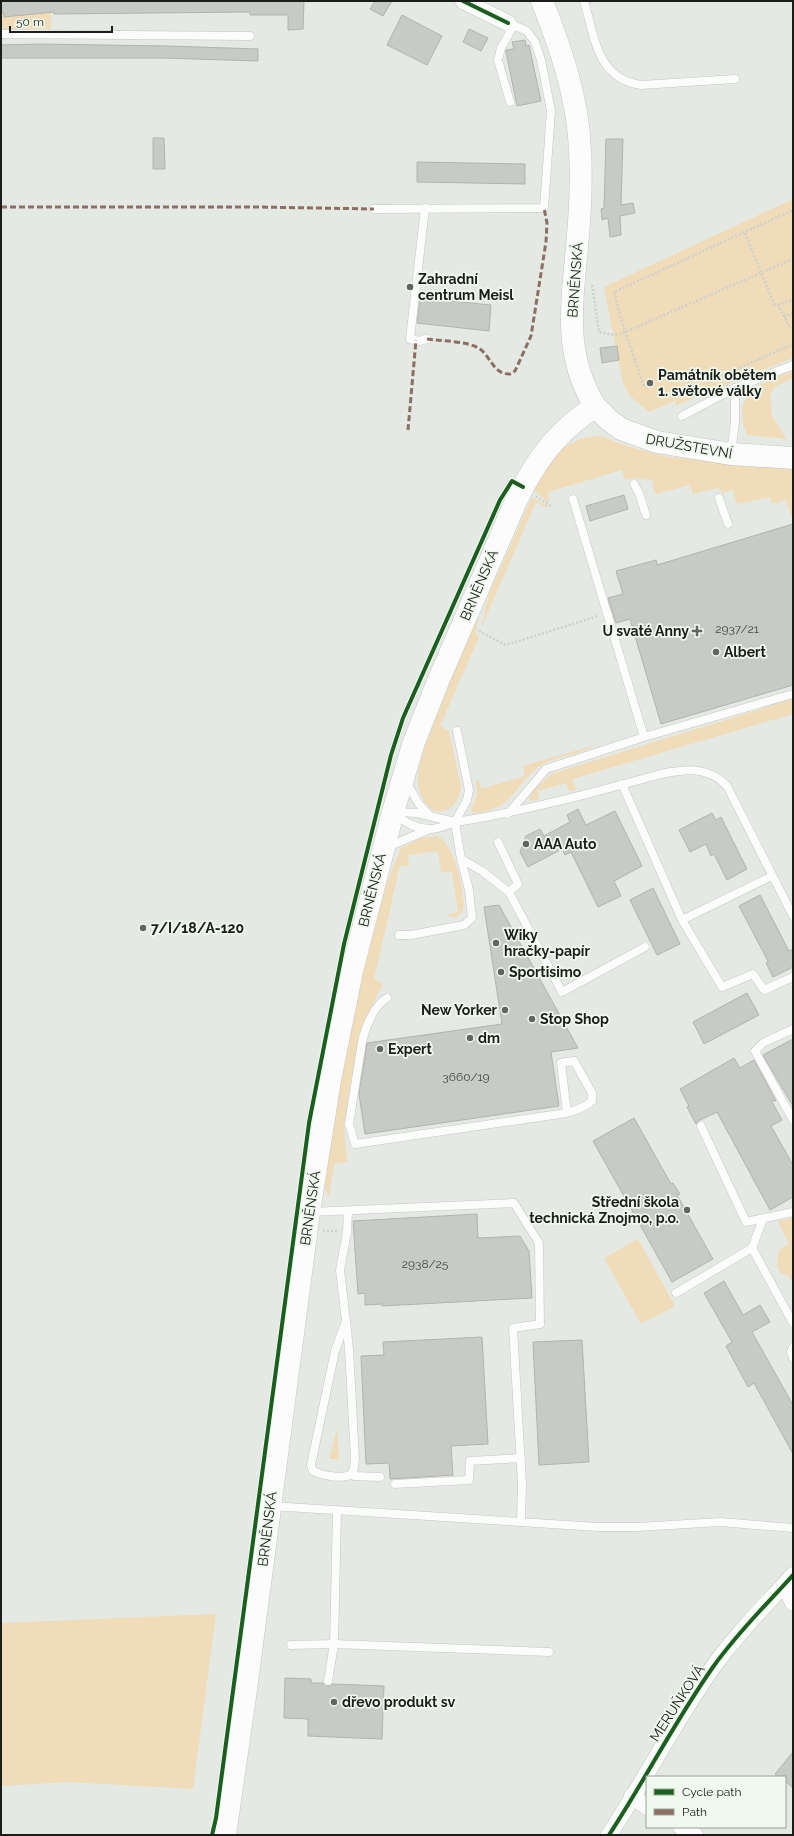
<svg xmlns="http://www.w3.org/2000/svg" width="794" height="1836" font-family="Raleway,sans-serif">
  <rect width="100%" height="100%" fill="#e4e9e3"/>
  <!-- green -->
  <g fill="#f0dcb8">
    <polygon points="51,1 51,29 1,29 1,13 4,13 5,16 37,14"/>
    <polygon points="793,199 793,358 675,406 676,400 649,412 630,396 623,383 604,287"/>
    <path d="M793 371V378L776 386 770 394 772 416 787 439 747 435C730 391 760 384 793 371Z"/>
    <path d="M597 436 604 437 626 446 668 457 793 469V522L786 500 772 504 770 497 737 504 733 490 723 493 718 488 693 494 690 485 655 494 652 480 635 478 625 480 622 470 548 492 549 503 532 489C550 460 560 440 597 436Z"/>
    <polygon points="534,498 548,506 546,507 536,502 481,628 489,594 531,499"/>
    <path d="M480 603 476 634 479 637 440 726 449 731 461 786C459 801 452 813 435 811 422 805 417 789 418 775 421 752 432 730 440 708 453 673 466 638 480 603Z"/>
    <polygon points="793,699 793,714 572,779 576,790 569,791 566,783 537,791 539,798 537,800 531,801 529,799 534,790 551,774"/>
    <path d="M595 745C581 755 559 755 543 764 515 781 515 810 475 813L471 810 477 794 476 781 479 780 481 789 525 776 523 766Z"/>
    <path d="M437 836C455 844 466 893 463 911L455 918 448 915 449 914 458 912 452 872H441L438 851 408 855 409 867 400 865 374 979 383 983 359 1034 344 1125 347 1162 334 1164 329 1197 321 1181 326 1147 376 911 401 848 421 838Z"/>
    <polygon points="793,1218 793,1284 789,1276 780,1273 777,1265 779,1250 789,1244 778,1221"/>
    <polygon points="638,1239 675,1306 641,1324 604,1258"/>
    <polygon points="337,1428 339,1459 329,1459"/>
    <polygon points="216,1614 193,1789 68,1782 1,1786 1,1623"/>
  </g>
  <!-- building -->
  <g fill="#c8cac5" stroke="#b1b3af">
    <polygon points="1,1 304,1 303,29 288,30 288,15 250,15 250,12 54,14 54,12 4,17 4,13 1,13"/>
    <polygon points="375,1 392,1 383,16 370,9"/>
    <polygon points="402,15 442,36 427,65 387,45"/>
    <polygon points="469,29 488,38 481,51 463,42"/>
    <polygon points="525,40 526,46 529,45 541,101 517,106 506,52 506,50 514,49 512,42"/>
    <polygon points="40,44 167,46 258,49 258,61 162,58 1,58 1,45"/>
    <polygon points="153,138 164,138 165,169 153,169"/>
    <polygon points="606,139 623,139 621,205 633,203 635,213 620,216 621,235 610,237 608,218 602,220 601,209 604,208"/>
    <polygon points="417,162 525,164 525,184 417,182"/>
    <polygon points="421,293 431,294 430,299 491,305 489,331 417,323"/>
    <polygon points="617,346 619,360 602,363 600,348"/>
    <polygon points="624,495 628,509 590,521 586,506"/>
    <polygon points="793,524 793,685 661,724 630,619 616,623 608,598 623,594 616,571 656,560 657,565"/>
    <polygon points="578,809 586,825 615,811 642,866 614,881 621,896 598,907 571,852 565,855 562,849 528,867 520,852 526,836 540,829 544,836 570,822 567,815"/>
    <polygon points="712,813 716,820 721,817 747,869 727,880 714,854 711,856 706,844 690,852 679,830"/>
    <polygon points="653,888 680,944 657,955 630,900"/>
    <polygon points="760,895 789,951 793,949 793,967 773,977 766,963 768,961 739,906"/>
    <polygon points="499,905 578,1048 551,1052 559,1106 365,1134 359,1094 367,1043 502,1024 484,907"/>
    <polygon points="747,993 759,1015 704,1044 693,1022"/>
    <polygon points="793,1039 793,1106 763,1055"/>
    <polygon points="734,1058 740,1068 754,1060 776,1101 771,1100 782,1120 771,1126 793,1165 793,1197 770,1210 717,1112 698,1121 696,1124 687,1107 689,1106 680,1089"/>
    <polygon points="634,1118 671,1184 673,1183 680,1194 677,1195 713,1259 672,1282 593,1141"/>
    <polygon points="477,1214 478,1238 520,1236 529,1251 532,1298 382,1306 382,1304 365,1305 365,1293 358,1294 353,1221"/>
    <polygon points="724,1281 743,1315 760,1305 770,1322 752,1332 793,1405 793,1454 754,1383 748,1387 726,1346 732,1342 704,1293"/>
    <polygon points="482,1337 488,1444 451,1446 453,1475 390,1479 389,1463 366,1464 361,1356 384,1355 383,1342"/>
    <polygon points="582,1340 589,1462 539,1465 533,1342"/>
    <polygon points="285,1678 311,1679 311,1683 323,1683 328,1686 333,1684 384,1686 382,1739 308,1736 308,1719 284,1718"/>
    <polygon points="793,1752 793,1788 785,1781 785,1777 779,1777 775,1774"/>
  </g>
  <g fill="none" stroke-linecap="round" stroke-linejoin="round">
    <!-- lane casing -->
    <g stroke="#c3c7c2" stroke-width="9">
      <g id="lane">
        <path d="M584 1C595 37 596 78 641 85L735 79"/>
        <polyline points="1,34 250,36"/>
        <polyline points="510,102 498,60 501,48 514,25"/>
        <polyline points="425,208 410,339 419,341 427,339"/>
        <polyline points="374,209 544,208 551,111 541,60 535,42 527,31 508,23"/>
        <polyline points="682,416 735,388 793,365"/>
        <polyline points="731,453 735,422 735,388"/>
        <polyline points="634,484 639,493 646,515"/>
        <polyline points="719,498 728,524"/>
        <polyline points="573,499 644,737"/>
        <polyline points="406,782 419,804 429,815"/>
        <polyline points="622,784 682,920 772,876"/>
        <polyline points="394,812 417,813 455,822"/>
        <path d="M394 813C404 822 416 829 430 829 441 829 451 822 462 821 530 810 595 792 661 774 686 769 708 766 727 786L793 916"/>
        <polyline points="508,814 546,769 644,737 793,694"/>
        <polyline points="498,842 518,884 509,892"/>
        <polyline points="387,847 428,830"/>
        <polyline points="461,859 482,871 509,892 562,992 645,947"/>
        <polyline points="682,920 722,987 753,974 764,990 793,977"/>
        <polyline points="399,935 411,935 464,925 472,918 469,890 461,859 455,822 467,800 469,790 457,731"/>
        <path d="M387 998C374 1005 365 1028 362 1042L349 1124 355 1144 560 1114C572 1112 583 1109 592 1101V1093L574 1061 561 1063 567 1113"/>
        <polyline points="793,1029 763,1043 755,1051 793,1120"/>
        <polyline points="701,1126 746,1222 793,1212"/>
        <polyline points="310,1212 514,1203 539,1243 540,1324 513,1328 522,1484 521,1522"/>
        <polyline points="752,1248 793,1323"/>
        <polyline points="676,1293 752,1248 763,1219"/>
        <path d="M346 1321 349 1349 355 1459C354 1463 355 1471 351 1474 343 1480 321 1475 313 1471L311 1465 335 1351 346 1321 340 1270 347 1232 348 1211"/>
        <polyline points="793,1347 791,1352 793,1358"/>
        <polyline points="351,1474 354,1476 380,1477"/>
        <polyline points="395,1484 469,1480 470,1461 521,1458"/>
        <polyline points="271,1506 598,1527 638,1527 720,1522 793,1528"/>
        <polyline points="291,1645 334,1644 549,1652"/>
        <polyline points="328,1681 334,1644 337,1511"/>
      </g>
    </g>
    <!-- street casing -->
    <g stroke="#c3c7c2" stroke-width="17">
      <g id="street">
        <polyline points="463,1 508,23"/>
        <polyline points="784,1585 793,1603"/>
        <polyline points="632,1796 647,1807"/>
        <polyline points="681,1827 695,1835"/>
        <path d="M609 1835C645 1780 675 1721 713 1667 737 1633 766 1605 793 1575"/>
      </g>
    </g>
    <!-- secondary casing -->
    <g stroke="#c3c7c2" stroke-width="23">
      <polyline id="secondary" points="595,406 609,420 621,429 657,442 731,454 793,458"/>
    </g>
    <!-- primary casing -->
    <g stroke="#c3c7c2" stroke-width="23">
      <path id="primary" d="M225 1835 245 1697 309 1212 330 1080 352 971 393 812 414 742 439 679 516 501C528 476 543 451 563 432 573 422 584 414 595 406 563 354 572 305 577 247 580 215 582 182 580 150 578 98 561 49 542 1"/>
    </g>
    <!-- path -->
    <g stroke="#cfd0cf" stroke-width="2.5" stroke-dasharray="2 2" stroke-linecap="butt">
      <polyline points="745,233 774,304 778,305 789,326 793,324"/>
      <polyline points="592,285 599,332 614,335 625,332 793,259"/>
      <polyline points="778,305 793,299"/>
      <polyline points="784,317 793,313"/>
      <polyline points="707,382 793,344"/>
      <polyline points="644,386 625,332 614,292 793,210"/>
      <polyline points="536,496 552,507"/>
      <polyline points="616,610 625,608"/>
      <polyline points="479,631 506,645 598,616"/>
      <polyline points="323,1231 338,1231"/>
    </g>
    <!-- lane -->
    <use href="#lane" stroke="#fbfcfb" stroke-width="8"/>
    <!-- street -->
    <use href="#street" stroke="#fbfcfb" stroke-width="16"/>
    <!-- secondary -->
    <use href="#secondary" stroke="#fbfcfb" stroke-width="22"/>
    <!-- primary -->
    <use href="#primary" stroke="#fbfcfb" stroke-width="22"/>
    <!-- quiet -->
    <g stroke="#8d6e63" stroke-width="3" stroke-dasharray="6 3" stroke-linecap="butt">
      <polyline points="1,207 258,207 374,209"/>
      <path d="M427 339C440 341 469 341 480 349 490 356 494 375 510 374L515 371 531 336 546 242 547 223 544 208"/>
      <polyline points="408,430 416,340"/>
    </g>
    <!-- cycleway casing -->
    <g stroke="#f0f9ee" stroke-width="6">
      <g id="cycleway">
        <polyline points="463,1 508,23"/>
        <polyline points="212,1835 216,1818 309,1123 344,944 391,755 403,718 500,500 512,481 523,487"/>
        <path d="M609 1835C645 1780 675 1721 713 1667 737 1633 766 1605 793 1575"/>
      </g>
    </g>
    <!-- cycleway -->
    <use href="#cycleway" stroke="#1b5e20" stroke-width="4"/>
  </g>
  <!-- markers -->
  <g fill="#616460" stroke="#f0f9ee" stroke-width="1.5">
    <circle cx="410" cy="287" r="4"/>
    <circle cx="650" cy="383" r="4"/>
    <path d="M695 625h4v4h4v4h-4v4h-4v-4h-4v-4h4z"/>
    <circle cx="716" cy="652" r="4"/>
    <circle cx="526" cy="844" r="4"/>
    <circle cx="143" cy="928" r="4"/>
    <circle cx="496" cy="943" r="4"/>
    <circle cx="501" cy="972" r="4"/>
    <circle cx="505" cy="1010" r="4"/>
    <circle cx="532" cy="1019" r="4"/>
    <circle cx="470" cy="1038" r="4"/>
    <circle cx="380" cy="1049" r="4"/>
    <circle cx="687" cy="1210" r="4"/>
    <circle cx="334" cy="1702" r="4"/>
  </g>
  <g text-anchor="middle" stroke-width="3.5" stroke-linejoin="round" paint-order="stroke">
    <!-- number labels -->
    <g font-size="12" fill="#464844">
      <text x="737" y="633">2937/21</text>
      <text x="466" y="1081">3660/19</text>
      <text x="425" y="1268">2938/25</text>
    </g>
    <!-- poi labels -->
    <g font-size="14" font-weight="bold" fill="#1a1d19" stroke="#f0f9ee" text-anchor="start">
      <text x="418" y="284">Zahradní<tspan x="418" dy="16">centrum Meisl</tspan></text>
      <text x="658" y="380">Památník obětem<tspan x="658" dy="16">1. světové války</tspan></text>
      <text x="689" y="636" text-anchor="end">U svaté Anny</text>
      <text x="724" y="657">Albert</text>
      <text x="534" y="849">AAA Auto</text>
      <text x="151" y="933">7/I/18/A-120</text>
      <text x="504" y="940">Wiky<tspan x="504" dy="16">hračky-papír</tspan></text>
      <text x="509" y="977">Sportisimo</text>
      <text x="497" y="1015" text-anchor="end">New Yorker</text>
      <text x="540" y="1024">Stop Shop</text>
      <text x="478" y="1043">dm</text>
      <text x="388" y="1054">Expert</text>
      <text x="679" y="1207" text-anchor="end">Střední škola<tspan x="679" dy="16">technická Znojmo, p.o.</tspan></text>
      <text x="342" y="1707">dřevo produkt sv</text>
    </g>
    <!-- street labels -->
    <g font-size="14" fill="#1a1d19" stroke="#f0f9ee">
      <text transform="translate(575 280) rotate(-86)" y="5">BRNĚNSKÁ</text>
      <text transform="translate(689 446) rotate(10)" y="5">DRUŽSTEVNÍ</text>
      <text transform="translate(479 585) rotate(-67)" y="5">BRNĚNSKÁ</text>
      <text transform="translate(372 890) rotate(-76)" y="5">BRNĚNSKÁ</text>
      <text transform="translate(310 1208) rotate(-82)" y="5">BRNĚNSKÁ</text>
      <text transform="translate(267 1529) rotate(-83)" y="5">BRNĚNSKÁ</text>
      <text transform="translate(677 1703) rotate(-57)" y="5">MERUŇKOVÁ</text>
    </g>
  </g>
  <!-- border -->
  <rect width="794" height="1836" fill="none" stroke="#1a1d19" stroke-width="4"/>
  <!-- legend -->
  <rect x="646" y="1776" width="140" height="52" fill="#f0f9ee" stroke="#9aa199"/>
  <rect x="654" y="1789" width="20" height="6" fill="#1b5e20" stroke="#9aa199"/>
  <text x="682" y="1796" font-size="12" fill="#1a1d19">Cycle path</text>
  <rect x="654" y="1809" width="20" height="6" fill="#8d6e63" stroke="#9aa199"/>
  <text x="682" y="1816" font-size="12" fill="#1a1d19">Path</text>
  <!-- scale -->
  <path d="M10 26v6h102v-6" fill="none" stroke="#1a1d19" stroke-width="2"/>
  <text x="16" y="26" font-size="12" fill="#1a1d19" stroke="#f0f9ee" stroke-width="3" paint-order="stroke">50 m</text>
</svg>
